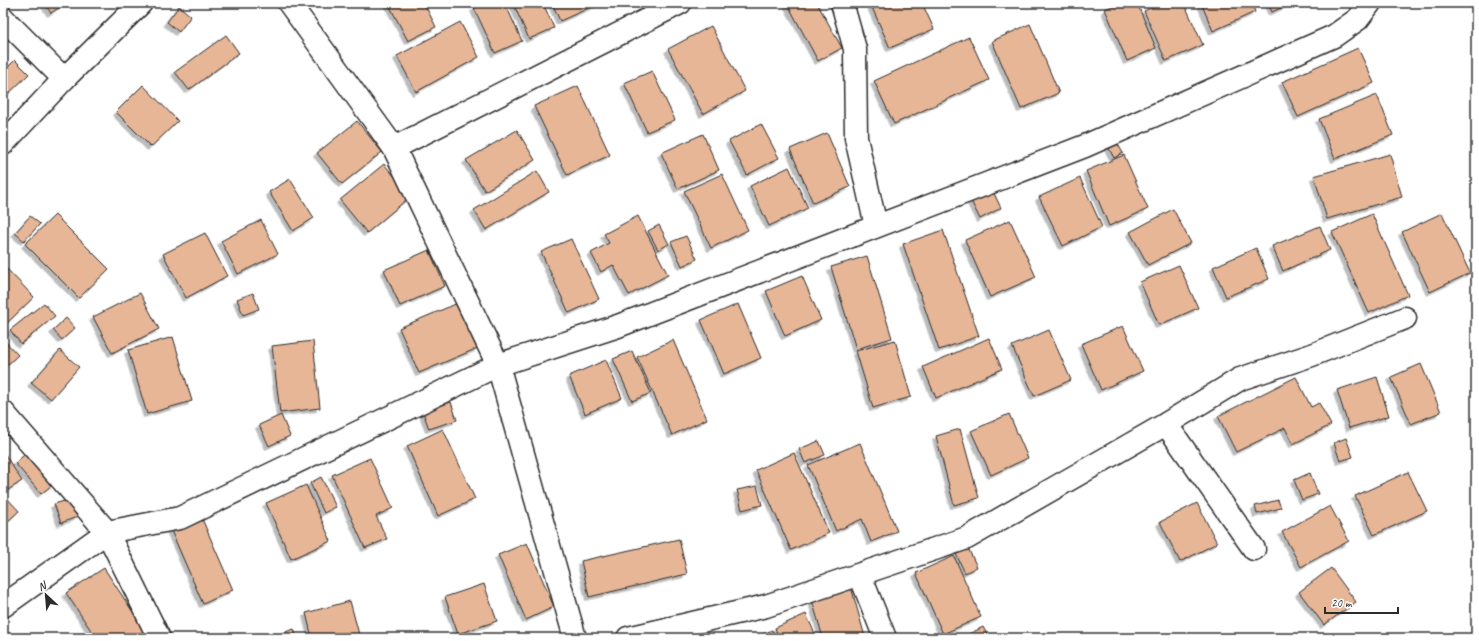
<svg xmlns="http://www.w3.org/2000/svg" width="1479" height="641" font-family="Caveat,sans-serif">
  <defs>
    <filter id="shadow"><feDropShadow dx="-3.5" dy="3.5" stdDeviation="0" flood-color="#0004"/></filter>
  </defs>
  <rect width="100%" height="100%" fill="#fff"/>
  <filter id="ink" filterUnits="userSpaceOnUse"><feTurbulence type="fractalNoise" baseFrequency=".025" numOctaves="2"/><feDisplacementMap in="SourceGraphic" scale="8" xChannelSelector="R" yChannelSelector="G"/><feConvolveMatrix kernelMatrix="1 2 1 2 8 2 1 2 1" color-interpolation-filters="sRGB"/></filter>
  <g filter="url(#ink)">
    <!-- building -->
    <g fill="#e6b697" stroke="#2b2b2b" filter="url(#shadow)">
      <polygon points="44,3 66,3 51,13"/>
      <polygon points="388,3 424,3 436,27 408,41"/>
      <polygon points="484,3 505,3 522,41 495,53 474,8"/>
      <polygon points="513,3 543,3 554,28 529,39"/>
      <polygon points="552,3 600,3 560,21"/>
      <polygon points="787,3 817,3 842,48 818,61"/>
      <polygon points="870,3 922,3 934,29 890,48"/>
      <polygon points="1119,3 1137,3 1156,48 1127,61 1105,9"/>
      <polygon points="1161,3 1184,3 1203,45 1166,61 1144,11"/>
      <polygon points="1201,3 1252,3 1255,12 1213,31"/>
      <polygon points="1268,3 1292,3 1272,12"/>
      <polygon points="179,6 191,16 179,32 167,22"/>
      <polygon points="460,22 479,57 416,92 397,56"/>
      <polygon points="1030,24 1059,93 1021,109 992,41"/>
      <polygon points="711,26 745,91 703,114 668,49"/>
      <polygon points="226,35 239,53 189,90 175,72"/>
      <polygon points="969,37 989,80 894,124 874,81"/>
      <polygon points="1358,48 1374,83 1298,117 1282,82"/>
      <polygon points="15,60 29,74 3,99 3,72"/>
      <polygon points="652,71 675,120 647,132 624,83"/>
      <polygon points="143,85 178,121 151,147 116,112"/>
      <polygon points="578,86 610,155 567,175 534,106"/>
      <polygon points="1377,95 1393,135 1335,159 1319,119"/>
      <polygon points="357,121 382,152 342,184 317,153"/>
      <polygon points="761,124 779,158 747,175 729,141"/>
      <polygon points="517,130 535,160 485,191 466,160"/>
      <polygon points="827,133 850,187 813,203 790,149"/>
      <polygon points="703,134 719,170 678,189 661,153"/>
      <polygon points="1113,136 1123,153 1114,158 1105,141"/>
      <polygon points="1390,154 1402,197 1327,219 1314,176"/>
      <polygon points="1124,155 1148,209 1109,226 1086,171"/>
      <polygon points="384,164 411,196 367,233 340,200"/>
      <polygon points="789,167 808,208 769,226 750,186"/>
      <polygon points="537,171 549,192 486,230 474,210"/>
      <polygon points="722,174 748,230 711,248 684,191"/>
      <polygon points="1080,178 1102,227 1063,246 1039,197"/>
      <polygon points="290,179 314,218 293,231 269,192"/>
      <polygon points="991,187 1001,208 980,219 969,197"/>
      <polygon points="1173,209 1191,243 1148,265 1130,232"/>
      <polygon points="1442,213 1470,273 1430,292 1402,232"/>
      <polygon points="1372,214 1408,295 1369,313 1332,232"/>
      <polygon points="55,215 109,269 79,298 25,244"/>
      <polygon points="30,216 40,224 24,241 15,233"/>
      <polygon points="638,216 668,275 629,295 613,265 601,272 591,253 609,243 604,234"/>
      <polygon points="261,220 278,254 238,274 221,241"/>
      <polygon points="1010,220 1036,277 990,297 965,240"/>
      <polygon points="659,225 669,244 658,250 648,231"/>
      <polygon points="1320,226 1330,250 1283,271 1272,246"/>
      <polygon points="943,230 979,336 939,350 903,244"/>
      <polygon points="205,233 227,276 186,298 163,254"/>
      <polygon points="686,236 697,259 682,266 671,242"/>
      <polygon points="571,239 599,299 569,313 541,252"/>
      <polygon points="1256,248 1269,279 1226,297 1213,267"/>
      <polygon points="429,250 445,286 400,306 384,270"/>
      <polygon points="867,256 892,338 856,349 831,267"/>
      <polygon points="3,265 34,297 4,326 3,325"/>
      <polygon points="1179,265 1198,308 1159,325 1140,282"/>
      <polygon points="802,276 821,320 785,336 766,291"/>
      <polygon points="140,293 159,329 112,353 93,317"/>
      <polygon points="253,293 259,309 243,315 237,299"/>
      <polygon points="44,303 55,316 21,344 10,330"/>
      <polygon points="458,303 478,348 419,373 399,328"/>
      <polygon points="738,304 761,358 724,374 701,320"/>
      <polygon points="66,318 75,328 62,340 53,330"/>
      <polygon points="1123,326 1143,371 1101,390 1081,344"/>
      <polygon points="1049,330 1071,380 1034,396 1012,346"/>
      <polygon points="173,337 192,401 147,414 128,350"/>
      <polygon points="989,338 1002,369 936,398 923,367"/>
      <polygon points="3,339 18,355 3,369"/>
      <polygon points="673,340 707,419 672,435 637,357"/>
      <polygon points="895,340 911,397 873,408 856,351"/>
      <polygon points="313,341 320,408 280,413 272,346"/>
      <polygon points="60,350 79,367 51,399 31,383"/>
      <polygon points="632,351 651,393 632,401 613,359"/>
      <polygon points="606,360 622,398 585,414 569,376"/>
      <polygon points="1421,364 1441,412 1411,424 1391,377"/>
      <polygon points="1296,377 1311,407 1319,403 1331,425 1293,444 1285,428 1236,452 1218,416"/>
      <polygon points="1377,377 1389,416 1349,428 1337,390"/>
      <polygon points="451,402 457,420 429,429 423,412"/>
      <polygon points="1009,414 1028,458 991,475 971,431"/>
      <polygon points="281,415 290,436 269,446 259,425"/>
      <polygon points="443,429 475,499 438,516 407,446"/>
      <polygon points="960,429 979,498 954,505 936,436"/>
      <polygon points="1346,438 1353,457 1340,461 1334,443"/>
      <polygon points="819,441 825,455 805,463 799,449"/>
      <polygon points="860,443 897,531 871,542 862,519 836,531 808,465"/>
      <polygon points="31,449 57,481 41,494 15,463"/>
      <polygon points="4,453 22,481 3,493 3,454"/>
      <polygon points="794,453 829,533 791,550 756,470"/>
      <polygon points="370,458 393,508 376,516 387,539 365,548 332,475"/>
      <polygon points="1408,472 1427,511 1374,535 1355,496"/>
      <polygon points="1310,473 1318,494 1302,500 1294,480"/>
      <polygon points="321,477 336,507 324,513 310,483"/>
      <polygon points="306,485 331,541 291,559 266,503"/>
      <polygon points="757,486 762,505 742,510 737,490"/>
      <polygon points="4,495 19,511 5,524 3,522"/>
      <polygon points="71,499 77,517 61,523 54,504"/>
      <polygon points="1278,500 1281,508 1257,514 1255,506"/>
      <polygon points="1197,503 1217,543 1180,562 1160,522"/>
      <polygon points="1330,506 1349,541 1301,567 1282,532"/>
      <polygon points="199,512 233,590 203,604 169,526"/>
      <polygon points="679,539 687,574 589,597 581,561"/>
      <polygon points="527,543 554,607 526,620 498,555"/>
      <polygon points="968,548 977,567 965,573 956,554"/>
      <polygon points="954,556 981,617 943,634 916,573"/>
      <polygon points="104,568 150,638 96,638 66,593"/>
      <polygon points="1331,568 1356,602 1324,625 1299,592"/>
      <polygon points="850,583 865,637 823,638 810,593"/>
      <polygon points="484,584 497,621 458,634 445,597"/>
      <polygon points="350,601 360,638 312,638 306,613"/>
      <polygon points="806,614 817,638 779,638 775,628"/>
      <polygon points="983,627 989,638 961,638"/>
      <polygon points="294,629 297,638 268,638"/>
      <polygon points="772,630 775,638 754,638"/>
    </g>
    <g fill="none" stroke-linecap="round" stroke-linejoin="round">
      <!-- minor casing -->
      <g stroke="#2b2b2b" stroke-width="25">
        <g id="minor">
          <polyline points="289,3 394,148 498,365 575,638"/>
          <polyline points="842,3 855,49 856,138 876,226"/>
          <polyline points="3,18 64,79"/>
          <polyline points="3,144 64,79 141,3"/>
          <polyline points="394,148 680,3"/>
          <polyline points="3,412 107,532 159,638"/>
          <polyline points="1166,424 1254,549"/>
          <polyline points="860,575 885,638"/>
          <polyline points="3,606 107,532 180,518 498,365 618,326 1085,146 1334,36 1358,19 1370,3"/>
          <polyline points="628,638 766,606 967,538 1166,424 1240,379 1312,355 1405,318"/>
        </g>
      </g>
      <!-- minor -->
      <use href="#minor" stroke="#fff" stroke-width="22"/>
    </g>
  </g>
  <!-- margin -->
  <rect width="1479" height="641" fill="none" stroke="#fff" stroke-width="16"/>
  <rect x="8" y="8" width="1463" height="625" fill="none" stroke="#2b2b2b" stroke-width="1.5" filter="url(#ink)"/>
  <!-- north arrow -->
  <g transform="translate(46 595) rotate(334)" stroke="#ffffff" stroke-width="3" paint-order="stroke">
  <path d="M0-3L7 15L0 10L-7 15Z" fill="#2b2b2b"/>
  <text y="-6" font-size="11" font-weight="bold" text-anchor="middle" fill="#2b2b2b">N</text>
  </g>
  <!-- scale -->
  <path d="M1325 607v6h73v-6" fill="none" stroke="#2b2b2b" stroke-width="2"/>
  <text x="1331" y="607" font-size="12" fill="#2b2b2b" stroke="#ffffff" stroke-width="3" paint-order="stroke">20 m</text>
</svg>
